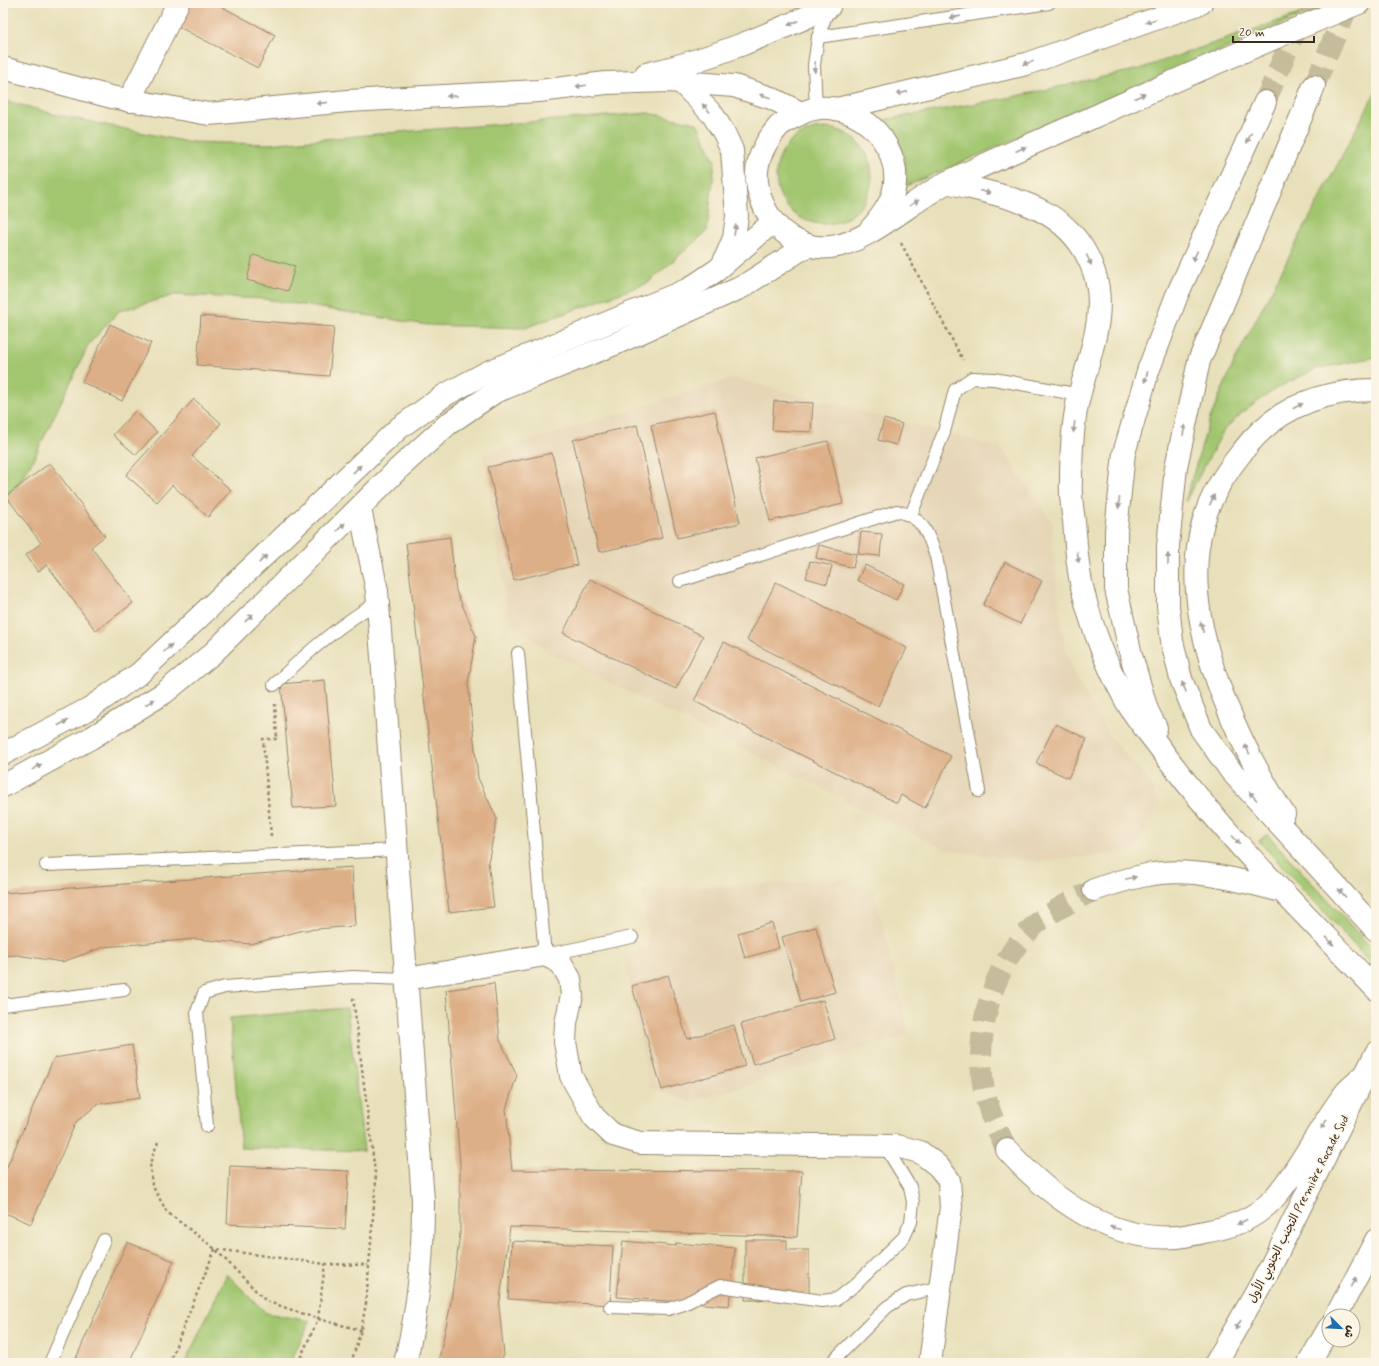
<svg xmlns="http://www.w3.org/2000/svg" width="1379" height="1366" font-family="Mynerve,'Playpen Sans Arabic',sans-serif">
  <rect width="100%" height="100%" fill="#fcf5e5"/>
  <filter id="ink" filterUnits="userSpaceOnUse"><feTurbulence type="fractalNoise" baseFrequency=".025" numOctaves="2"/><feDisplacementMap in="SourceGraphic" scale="8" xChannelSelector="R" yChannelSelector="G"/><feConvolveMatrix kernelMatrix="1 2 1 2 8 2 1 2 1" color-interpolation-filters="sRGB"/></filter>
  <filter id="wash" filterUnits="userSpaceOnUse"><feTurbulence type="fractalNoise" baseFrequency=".012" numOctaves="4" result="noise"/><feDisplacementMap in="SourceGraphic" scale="16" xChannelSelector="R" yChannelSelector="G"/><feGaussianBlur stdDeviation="0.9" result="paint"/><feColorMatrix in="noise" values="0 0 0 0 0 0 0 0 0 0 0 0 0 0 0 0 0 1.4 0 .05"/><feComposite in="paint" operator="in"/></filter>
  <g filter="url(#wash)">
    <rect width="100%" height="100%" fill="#e8e0ba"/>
    <!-- built -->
    <g fill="#e6d6b7">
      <polygon points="733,378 1000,447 1053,523 1052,544 1063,637 1074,675 1109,735 1152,785 1159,805 1133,852 1036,862 946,850 546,651 508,618 484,455"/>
      <polygon points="838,880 874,891 909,1034 735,1089 690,1102 649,1086 624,956 649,947 641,890"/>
    </g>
    <!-- green -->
    <g fill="#a2c66f" stroke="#6e7846">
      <path d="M1331 3 904 187C907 159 904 142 884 120L1017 96 1139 69Z"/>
      <polygon points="1376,91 1376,357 1316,369 1277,388 1243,412 1224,430 1185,502 1210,418 1236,358"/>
      <polygon points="3,100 54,114 187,142 269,144 410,131 648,113 697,123 715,161 707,231 648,283 525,328 427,325 265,299 175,295 119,311 89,344 34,458 3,511"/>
      <circle cx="824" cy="176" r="48"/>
      <polygon points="1267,834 1376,953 1376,969 1259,841"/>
      <polygon points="347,1008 364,1151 241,1148 230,1018"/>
      <polygon points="227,1274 266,1313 310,1321 290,1363 185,1363"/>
    </g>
    <g id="blocks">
      <!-- building -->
      <g fill="#ddaf87">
        <polygon points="189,3 215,3 275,35 258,68 177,26"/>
        <polygon points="253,255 295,266 288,291 247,280"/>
        <polygon points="201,316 334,327 329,376 197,365"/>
        <polygon points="110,324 151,343 122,401 82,382"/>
        <polygon points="194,399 221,423 192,456 231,490 208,517 172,485 157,502 126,475"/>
        <polygon points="774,401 813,403 811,432 772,430"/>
        <polygon points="135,411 157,432 136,455 113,435"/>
        <polygon points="715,411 740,523 677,538 651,425"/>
        <polygon points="884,419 902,424 896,445 878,440"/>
        <polygon points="637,425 662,538 599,552 573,440"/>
        <polygon points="828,441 843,504 770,521 755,458"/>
        <polygon points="552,453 577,565 514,580 488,467"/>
        <polygon points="50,463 105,536 91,547 133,603 96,631 47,565 38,572 26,555 41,543 6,496"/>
        <polygon points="861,532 882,534 880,556 858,554"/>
        <polygon points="450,537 456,591 476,636 468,683 478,778 497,819 488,862 494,907 449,912 406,543"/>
        <polygon points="819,545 856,554 853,568 816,558"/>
        <polygon points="810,561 832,566 827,584 806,578"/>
        <polygon points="1005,562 1042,581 1020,624 983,605"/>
        <polygon points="865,565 904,584 896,600 857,580"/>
        <polygon points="590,579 703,636 676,689 563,633"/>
        <polygon points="776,582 907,648 878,706 747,640"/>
        <polygon points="724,642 951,756 925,808 901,795 897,803 694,701"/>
        <polygon points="325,680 336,806 293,808 281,684"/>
        <polygon points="1056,724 1087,739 1068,778 1036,763"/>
        <polygon points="352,867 355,926 304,930 251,944 196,939 104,947 62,962 17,955 3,956 3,893"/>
        <polygon points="772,923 779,948 745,958 738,933"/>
        <polygon points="816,927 835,992 801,1002 782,937"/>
        <polygon points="668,975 687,1039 734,1025 745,1066 662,1090 632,986"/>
        <polygon points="494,983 500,1040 517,1075 506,1109 512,1170 802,1171 797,1237 510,1227 499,1307 504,1355 500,1363 438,1363 450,1308 460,1234 460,1164 446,990"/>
        <polygon points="823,1000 835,1039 753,1064 741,1024"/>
        <polygon points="132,1045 140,1098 98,1104 76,1122 31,1224 3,1212 3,1176 54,1058"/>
        <polygon points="230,1166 349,1171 345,1229 227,1224"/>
        <polygon points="745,1240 787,1240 787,1250 809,1250 809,1299 745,1300"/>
        <polygon points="512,1241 613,1246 610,1305 508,1299"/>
        <polygon points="623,1241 676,1246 676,1243 735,1248 729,1306 617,1297"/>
        <polygon points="127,1242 174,1261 129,1363 74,1363"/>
      </g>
    </g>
  </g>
  <g filter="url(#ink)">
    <use href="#blocks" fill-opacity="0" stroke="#92856c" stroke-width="1"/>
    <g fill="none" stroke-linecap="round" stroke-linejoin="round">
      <!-- highway-tunnel -->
      <g stroke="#c5bc9b" stroke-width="22" stroke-dasharray="22 11" stroke-linecap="butt">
        <polyline points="1314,86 1349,3"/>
        <polyline points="1265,102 1307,3"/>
        <path d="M1007 1150C998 1131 988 1111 984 1090 973 1032 993 958 1041 920 1058 908 1076 899 1094 890"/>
      </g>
      <!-- lane casing -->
      <g stroke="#92856c" stroke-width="14">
        <g id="lane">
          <polyline points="818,37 1049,3"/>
          <polyline points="816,109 814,65 818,37 829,7"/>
          <polyline points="911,515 944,432 955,390 972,378 994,379 1080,395"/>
          <path d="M680 581 897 511C924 518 927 532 936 556L979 791"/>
          <polyline points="518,653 545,955 632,937"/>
          <path d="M274 685C306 653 339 625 378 602"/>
          <polyline points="46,865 397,850"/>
          <polyline points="3,1005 124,990"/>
          <polyline points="207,1126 197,1012 204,993 225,987 352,977 407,979"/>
          <polyline points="610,1307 668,1309 684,1304 720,1286 822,1301 837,1299 855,1285 904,1237 911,1222 913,1202 910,1187 885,1146"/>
          <polyline points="50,1363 104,1240"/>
          <polyline points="831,1363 887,1307 906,1295 941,1287"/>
        </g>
      </g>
      <!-- street casing -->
      <g stroke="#92856c" stroke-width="24">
        <g id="street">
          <polyline points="129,101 178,3"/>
          <path d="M360 509 377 591 423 1200C423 1258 419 1306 405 1363"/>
          <polyline points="407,979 545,955 561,963 570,979 572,995 566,1023 565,1042 571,1076 594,1117 613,1135 640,1143 897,1146 920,1152 938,1166 949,1180 951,1207 930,1363"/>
        </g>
      </g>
      <!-- primary casing -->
      <g stroke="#92856c" stroke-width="24">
        <g id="primary">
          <polyline points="3,68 111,97 209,114 348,101 539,91 606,83 668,81 734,86 771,98 801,113"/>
          <path d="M646 74C710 60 770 34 829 7"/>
          <polyline points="682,83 713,115 724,133 732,150 737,216 734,238 723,264"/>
          <polyline points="837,109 1026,64 1201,3"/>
          <path d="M869 231C879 220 888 209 893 194 908 141 845 87 796 116 790 119 784 122 779 126 764 143 753 165 758 188 765 222 794 251 831 247 868 243 915 198 950 181 995 159 1042 140 1089 119 1178 79 1268 40 1359 3"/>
          <polyline points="3,754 90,708 140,673 399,428 445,395 486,373 689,289 717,270 773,222"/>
          <polyline points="3,786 91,738 164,693 213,653 398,469 448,424 495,392 617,343 742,287 808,245"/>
        </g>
      </g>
      <!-- highway casing -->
      <g stroke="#92856c" stroke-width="24">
        <g id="highway">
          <polyline points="1314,86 1199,361 1176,467 1168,546 1168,606 1172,641 1181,679 1201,729 1231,771 1376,930"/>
          <path d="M947 182C1008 198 1071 204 1094 272 1109 315 1086 363 1077 405 1072 430 1071 456 1071 481 1070 494 1072 508 1074 521 1076 544 1077 569 1083 591 1092 628 1107 666 1125 699 1135 718 1151 735 1163 752 1226 838 1303 912 1376 989"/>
          <polyline points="1156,728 1147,710 1131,655 1116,589 1116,531 1124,453 1148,371 1177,295 1265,102"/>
          <path d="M1284 814C1272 797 1262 778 1252 760 1217 692 1181 600 1203 523 1210 497 1225 473 1242 452 1275 408 1322 390 1376 390"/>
          <path d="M1094 890C1114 883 1133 877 1153 874 1193 867 1243 881 1281 891"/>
          <path d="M1007 1150C1050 1197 1108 1242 1177 1237 1186 1236 1195 1234 1204 1232 1232 1227 1256 1219 1275 1197 1303 1165 1320 1124 1347 1091 1353 1085 1360 1079 1367 1073"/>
          <polyline points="1336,1316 1376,1240"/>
          <polyline points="1216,1363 1269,1270 1376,1053"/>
          <polyline points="1309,1363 1329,1328"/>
        </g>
      </g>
      <!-- path -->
      <g stroke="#92856c" stroke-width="2.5" stroke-dasharray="3 3" stroke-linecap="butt">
        <polyline points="901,243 963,360"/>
        <polyline points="271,836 263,739 277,739 275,704"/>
        <polyline points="158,1142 150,1163 152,1185 167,1212 215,1249 266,1301 318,1319 361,1330"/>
        <polyline points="169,1363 215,1249 325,1264 368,1265"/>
        <polyline points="298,1363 318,1319 325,1264"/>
        <polyline points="351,1363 361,1330 366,1303 376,1180 353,997"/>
      </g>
      <!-- lane -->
      <use href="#lane" stroke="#fff" stroke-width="12"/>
      <!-- street -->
      <use href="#street" stroke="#fff" stroke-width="22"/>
      <!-- primary -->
      <use href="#primary" stroke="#fff" stroke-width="22"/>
      <!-- highway -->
      <use href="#highway" stroke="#fff" stroke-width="22"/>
    </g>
    <!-- one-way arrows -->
    <defs><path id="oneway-solid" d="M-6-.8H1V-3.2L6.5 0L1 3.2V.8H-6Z"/></defs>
    <g fill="#a79f9a">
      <use href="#oneway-solid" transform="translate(955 17) rotate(172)"/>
      <use href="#oneway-solid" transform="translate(1151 21) rotate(161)"/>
      <use href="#oneway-solid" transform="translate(793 23) rotate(155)"/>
      <use href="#oneway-solid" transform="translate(1028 63) rotate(163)"/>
      <use href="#oneway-solid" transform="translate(815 67) rotate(92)"/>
      <use href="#oneway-solid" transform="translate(581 86) rotate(173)"/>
      <use href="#oneway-solid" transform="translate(902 93) rotate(167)"/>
      <use href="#oneway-solid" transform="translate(452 96) rotate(177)"/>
      <use href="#oneway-solid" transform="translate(765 96) rotate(-162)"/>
      <use href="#oneway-solid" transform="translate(1140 96) rotate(-24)"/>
      <use href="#oneway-solid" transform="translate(322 103) rotate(175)"/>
      <use href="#oneway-solid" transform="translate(706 108) rotate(-133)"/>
      <use href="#oneway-solid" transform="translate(1249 138) rotate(114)"/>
      <use href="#oneway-solid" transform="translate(1021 149) rotate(-24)"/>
      <use href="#oneway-solid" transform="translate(985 192) rotate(15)"/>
      <use href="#oneway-solid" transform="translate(914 203) rotate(-32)"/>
      <use href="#oneway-solid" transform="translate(735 230) rotate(-80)"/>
      <use href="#oneway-solid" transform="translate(1195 256) rotate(115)"/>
      <use href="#oneway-solid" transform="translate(1089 260) rotate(65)"/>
      <use href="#oneway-solid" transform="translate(1146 377) rotate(107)"/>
      <use href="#oneway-solid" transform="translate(1298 406) rotate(-28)"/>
      <use href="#oneway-solid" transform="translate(1074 427) rotate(97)"/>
      <use href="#oneway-solid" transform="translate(1184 430) rotate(-78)"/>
      <use href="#oneway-solid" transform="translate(357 469) rotate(-44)"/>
      <use href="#oneway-solid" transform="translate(1212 500) rotate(-65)"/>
      <use href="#oneway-solid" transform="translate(1119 503) rotate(95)"/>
      <use href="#oneway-solid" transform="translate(341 527) rotate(-44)"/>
      <use href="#oneway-solid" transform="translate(1078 557) rotate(82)"/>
      <use href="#oneway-solid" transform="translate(263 559) rotate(-44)"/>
      <use href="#oneway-solid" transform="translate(1168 559) rotate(-90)"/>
      <use href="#oneway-solid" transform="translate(249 618) rotate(-44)"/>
      <use href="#oneway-solid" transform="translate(1202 627) rotate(-103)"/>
      <use href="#oneway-solid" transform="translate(168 648) rotate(-43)"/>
      <use href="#oneway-solid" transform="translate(1184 687) rotate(-113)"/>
      <use href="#oneway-solid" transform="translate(150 702) rotate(-31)"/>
      <use href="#oneway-solid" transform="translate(63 723) rotate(-27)"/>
      <use href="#oneway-solid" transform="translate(1247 749) rotate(-117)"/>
      <use href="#oneway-solid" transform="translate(37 767) rotate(-29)"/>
      <use href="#oneway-solid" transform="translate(1253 796) rotate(-132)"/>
      <use href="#oneway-solid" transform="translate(1236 840) rotate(48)"/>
      <use href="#oneway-solid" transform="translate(1131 878) rotate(-12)"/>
      <use href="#oneway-solid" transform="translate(1342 893) rotate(-133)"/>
      <use href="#oneway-solid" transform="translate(1330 941) rotate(47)"/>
      <use href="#oneway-solid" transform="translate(1324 1124) rotate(123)"/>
      <use href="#oneway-solid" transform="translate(1242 1222) rotate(153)"/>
      <use href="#oneway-solid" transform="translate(1115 1228) rotate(-164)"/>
      <use href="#oneway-solid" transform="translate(1354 1282) rotate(-63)"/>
      <use href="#oneway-solid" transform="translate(1238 1325) rotate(120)"/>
    </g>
  </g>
  <g text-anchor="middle" stroke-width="3" stroke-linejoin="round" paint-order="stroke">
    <!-- street labels -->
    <g font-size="12" fill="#3b2a1e" stroke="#fcf5e5">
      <text transform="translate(1298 1209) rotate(-63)" y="4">التجنب الجنوبي الأول Première Rocade Sud</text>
    </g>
  </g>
  <!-- margin -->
  <rect width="1379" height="1366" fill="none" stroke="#fcf5e5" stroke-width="16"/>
  <!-- north arrow -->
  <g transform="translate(1341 1328) rotate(114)"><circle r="19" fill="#fcf5e5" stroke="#afa495"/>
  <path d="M0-3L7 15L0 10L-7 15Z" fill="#1f6fb2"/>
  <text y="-6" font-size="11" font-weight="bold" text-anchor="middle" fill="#3b2a1e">ش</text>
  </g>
  <!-- scale -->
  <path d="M1233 36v6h81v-6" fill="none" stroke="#3b2a1e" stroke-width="2"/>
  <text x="1239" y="36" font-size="12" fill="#3b2a1e" stroke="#fcf5e5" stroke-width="3" paint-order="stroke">20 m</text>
</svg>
